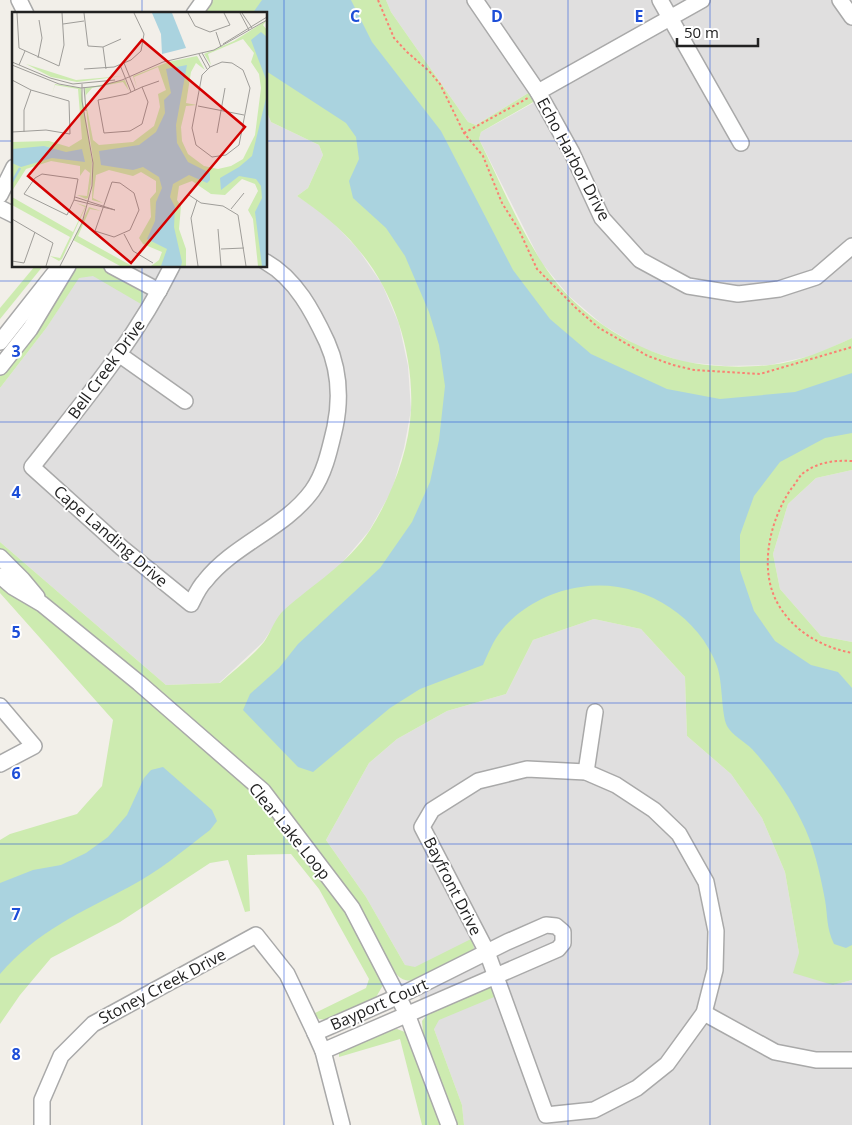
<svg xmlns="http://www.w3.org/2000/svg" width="852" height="1125" font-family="'Open Sans',sans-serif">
  <rect width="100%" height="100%" fill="#f2efe9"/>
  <!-- residential -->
  <g fill="#e0dfdf">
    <polygon points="386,0 852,0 852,338 815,355 770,365 725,366 684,362 641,348 603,325 569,296 541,262 479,139 481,132 535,102 530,92 476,125 468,122 391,12"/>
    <polygon points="266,110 271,122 319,145 323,155 308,188 297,196 327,216 358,249 382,284 399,324 408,366 411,410 404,448 392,490 369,531 340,565 283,612 263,642 219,683 166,685 0,542 0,388 47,327 85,266 266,266"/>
    <polygon points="852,470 852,642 821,636 780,589 773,554 788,504 816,478"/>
    <polygon points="594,619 641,629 685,677 687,736 731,774 762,818 785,872 799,953 833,985 852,980 852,1125 464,1125 462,1105 434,1029 405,965 366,897 326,840 369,763 397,739 447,711 506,694 533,640"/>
  </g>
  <!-- grass -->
  <g fill="#cdebb0">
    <path d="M210 0H386L391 12 468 122 476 125 530 92 535 101 481 132 479 139C499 180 517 223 541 261 571 310 627 348 683 361 709 367 743 368 770 365 799 362 826 350 852 338V470L816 478 788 504 773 554 780 589 821 636 852 642V980L833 985 793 973 799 953 785 872 762 818 731 774 687 736 685 677 641 629 594 619 533 640 506 694 447 711 397 739 369 763 326 840 366 897 405 965 415 967 473 938 474 951 416 980C407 981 403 981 396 974L362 914 329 865 287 814 51 602 0 554V542L166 685 220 683C234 670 252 657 264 642 271 632 275 618 284 610 313 584 348 564 370 530 392 495 409 451 411 410 414 354 394 290 357 248 340 227 319 211 297 196L308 188 323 155 319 145 271 122 266 110V14H202Z"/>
    <polygon points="35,266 43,266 0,319 0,308"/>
    <path d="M74 266H98L138 286C144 292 144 296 141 304L93 276 79 278 47 327 0 388V373Z"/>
    <polygon points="0,579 36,605 145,695 254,793 340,903 383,978 383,985 375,999 328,1020 319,1019 313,1014 366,988 369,979 319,889 291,854 247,855 250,911 245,912 228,860 210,863 120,922 51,958 20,995 0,1024 0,840 10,834 77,814 102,786 113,720 0,593"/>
    <polygon points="483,987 491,987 499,995 439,1020 434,1029 462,1105 464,1125 453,1125 423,1032 422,1021 430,1011"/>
    <polygon points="397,1029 405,1032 411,1038 440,1125 422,1125 400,1039 339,1057 339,1053 389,1030"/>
  </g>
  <!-- water -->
  <g fill="#aad3df">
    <path d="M262 0H351L372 42 441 131 513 270 550 319 591 354 667 389 720 399 795 392 852 373V433L825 438 780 462 754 496 740 535V570L754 611 775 641 811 665 838 672 852 688V945L846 948 834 944C826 927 828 917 825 900 820 873 814 845 801 820 789 795 771 770 752 749 745 742 732 735 727 726 721 713 723 683 717 666 697 612 637 578 581 587 551 591 520 607 501 631 493 641 488 654 483 665L420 689 390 708 313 772 298 767 243 710 250 694 279 668 298 644 380 568 412 522 430 482 439 440 445 386 439 345 429 312 405 256 386 228 353 198 349 181 359 159 356 137 346 123 266 71V14H252Z"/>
    <path d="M163 767 212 810 217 821 210 830C184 850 158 872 129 887 80 913 37 931 0 974V883L33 870 61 865 86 853 108 837 127 815 144 778 151 770Z"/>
  </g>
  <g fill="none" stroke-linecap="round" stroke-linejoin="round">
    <!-- minor casing -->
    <g stroke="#a9a9a9" stroke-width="18">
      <g id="minor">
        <polyline points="19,0 26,14"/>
        <polyline points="475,0 538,92 572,153 602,218 640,260 688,286 738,294 779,289 816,277 852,246"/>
        <polyline points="660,0 741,143"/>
        <polyline points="840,0 852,17"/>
        <polyline points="194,14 204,0"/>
        <polyline points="538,92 702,0"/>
        <polyline points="0,195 14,167"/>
        <polyline points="0,208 14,215"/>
        <polyline points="112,266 159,291"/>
        <path d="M172 266C135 341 83 402 32 467L122 548 191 604C195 596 199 587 205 581 234 544 284 529 312 491 325 473 330 448 335 427 341 398 339 369 327 342 313 312 296 279 266 262"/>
        <polyline points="0,342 60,266"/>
        <polyline points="120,355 185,401"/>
        <polyline points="0,367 30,329 68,266"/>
        <polyline points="0,557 22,579 37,597"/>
        <polyline points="0,576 13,587 42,604 139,683 263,791 352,908 407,1014 449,1125"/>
        <polyline points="0,706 34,746 0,764"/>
        <polygon points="527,769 586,772 616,785 654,810 679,834 706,882 716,931 715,970 704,1013 667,1064 637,1088 594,1110 546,1115 487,952 422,827 432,810 478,781"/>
        <polyline points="586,772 595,712"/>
        <polyline points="704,1013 775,1052 816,1060 852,1060"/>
        <polyline points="315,1033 399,996 507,942 546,925 556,926 563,932 563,943 558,949 323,1051"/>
        <polyline points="42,1125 42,1100 61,1056 93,1024 256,935 287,974 315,1033 323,1051 342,1125"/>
      </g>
    </g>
    <!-- path -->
    <g stroke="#fa8072" stroke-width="2" stroke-dasharray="2.5 2.5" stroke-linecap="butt">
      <polyline points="378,0 394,38 407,52 429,71 440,84 464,133 483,156 502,203 519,230 537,269 576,308 599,328 648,356 673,365 694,370 760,374 852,347"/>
      <polyline points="464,133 528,98"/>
      <path d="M852 461C835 460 817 462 802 474 798 478 795 485 791 489 770 520 758 569 778 604 794 632 822 647 852 653"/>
    </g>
    <!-- minor -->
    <use href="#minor" stroke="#fff" stroke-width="15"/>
  </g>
  <!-- grid -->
  <path fill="none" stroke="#1d4ed8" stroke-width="1" stroke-opacity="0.55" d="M142 0V14M284 0V1125M426 0V1125M568 0V1125M710 0V1125M0 141H14M266 141H852M142 266V1125M0 281H852M0 422H852M0 562H852M0 703H852M0 844H852M0 984H852"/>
  <g text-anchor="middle" stroke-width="4" stroke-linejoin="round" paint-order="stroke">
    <!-- street labels -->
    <g font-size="16" fill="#222" stroke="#fff">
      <text transform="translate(574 159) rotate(62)" y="6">Echo Harbor Drive</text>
      <text transform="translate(106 369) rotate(-54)" y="6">Bell Creek Drive</text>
      <text transform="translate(111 536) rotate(41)" y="6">Cape Landing Drive</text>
      <text transform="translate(290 831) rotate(51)" y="6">Clear Lake Loop</text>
      <text transform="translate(453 886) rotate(63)" y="6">Bayfront Drive</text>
      <text transform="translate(162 986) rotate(-28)" y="6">Stoney Creek Drive</text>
      <text transform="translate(379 1004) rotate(-24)" y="6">Bayport Court</text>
    </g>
  </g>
  <!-- overview -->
  <g transform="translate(12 12)">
    <rect width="255" height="255" fill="#f2efe9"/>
    <path d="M255 8 251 13 255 18V254H246L241 207 236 198 246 179 243 172 230 167 213 183 199 182 180 169 167 174 165 188 169 194 167 217 174 237V254H139L147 248 150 240 131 232 127 226 139 205 138 187 144 180V169L129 160 121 164 97 158 84 163 81 186 91 191 80 188 81 147 75 106 73 76 113 68 117 79 111 70 80 76 74 83V91L81 128 87 133 121 130 142 114 148 95 146 82 154 78 146 55 122 65 125 76 121 64 156 50 185 44 193 58 184 51 179 60 174 91 185 93 174 94 169 115 170 129 176 142 192 154 206 157 219 154 231 147 243 123 249 76 247 62 239 50 242 41 231 27 196 42 199 53 192 42 222 29ZM14 52 64 68 111 64 65 70 39 65ZM43 72 69 76 80 150 79 172 76 186 74 187 65 183 75 184 78 161 73 157 68 164V154L39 149 14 157 0 179V130L37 129 57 135 70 127 66 77 43 73 40 82ZM0 185 61 220 73 195 64 191 74 194 50 247 47 249 38 244 48 246 58 225 0 193ZM77 195 89 199 78 197 66 224 120 254H108L61 228Z" fill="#cdebb0"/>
    <path d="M140 1H160L174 36 150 42 149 22ZM249 20 255 25V70L239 28ZM175 53 164 113 165 131 176 150 198 161V168L195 171 177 163 161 172 158 185 163 195 162 215 170 250 169 254H149L155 237 135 227 143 209 144 190 150 176 147 165 131 155 121 158 89 153 87 139 127 133 144 120 153 101 152 88 159 81 154 57ZM255 82V254H250L243 200 250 186 249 174 244 167 227 164 209 178 208 166 227 155 240 144ZM32 134 54 140 70 137 73 150 40 146 9 155 0 151V137Z" fill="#aad3df"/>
    <path fill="none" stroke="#aad3df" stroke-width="2.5" d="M0 170 8 156"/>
    <path fill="none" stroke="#9f9d99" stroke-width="1" d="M5 1 7 36 47 54 52 33 50 1M72 1 76 34 91 35 109 27M176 1 183 14 198 20 218 13 212 1M228 1 237 18M230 1 240 16M51 12 72 9M204 20 209 35M211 32 255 5M91 35 94 57M190 41 198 55M187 42 195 57M26 46 30 26 27 8M0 50 38 66 61 72 103 68M210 50 220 51 231 58 238 76 227 133 214 143 200 145 184 133 180 116 190 63 198 55ZM112 51 123 78M0 53 47 72 69 76 88 74 110 68 151 50 202 38 255 8M7 53 13 39M108 53 119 80M72 57 102 55 119 48 129 39 132 22 122 1M0 68 19 78 57 89 58 122 34 118 0 120M72 75 74 99M130 75 136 90 130 112 118 119 92 121 86 88 115 82 130 75 147 69M186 94 232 103M12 120V98L19 78M205 121 213 76M30 162 66 167 62 188 55 203 12 182 23 166ZM100 170 108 171 122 181 127 198 118 218 102 225 83 219ZM177 183 189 191 211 194 226 203 234 254M62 188 103 198 63 185M185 188 179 206 186 254M219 197 232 181M0 207 41 231 34 254M206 217 209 254M112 222 121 239 141 251M209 237 232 236M0 249 12 251 23 220M48 254 70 211 80 174 81 151 70 89V72"/>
    <path fill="#d40000" fill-opacity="0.15" stroke="#d40000" stroke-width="2.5" d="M130 28 233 115 119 251 16 164Z"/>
    <rect width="255" height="255" fill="none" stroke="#222" stroke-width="2.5"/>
  </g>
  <g font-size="16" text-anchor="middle" font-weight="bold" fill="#1d4ed8" stroke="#fff" stroke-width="4" stroke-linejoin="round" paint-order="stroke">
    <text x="355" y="22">C</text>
    <text x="497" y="22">D</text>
    <text x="639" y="22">E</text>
    <text x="16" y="357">3</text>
    <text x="16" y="498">4</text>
    <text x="16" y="638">5</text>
    <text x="16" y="779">6</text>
    <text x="16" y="920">7</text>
    <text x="16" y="1060">8</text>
  </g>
  <!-- scale -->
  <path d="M677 38v8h81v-8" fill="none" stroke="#222222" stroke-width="2.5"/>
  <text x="684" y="38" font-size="15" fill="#222222" stroke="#ffffff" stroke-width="4" paint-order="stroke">50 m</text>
</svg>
